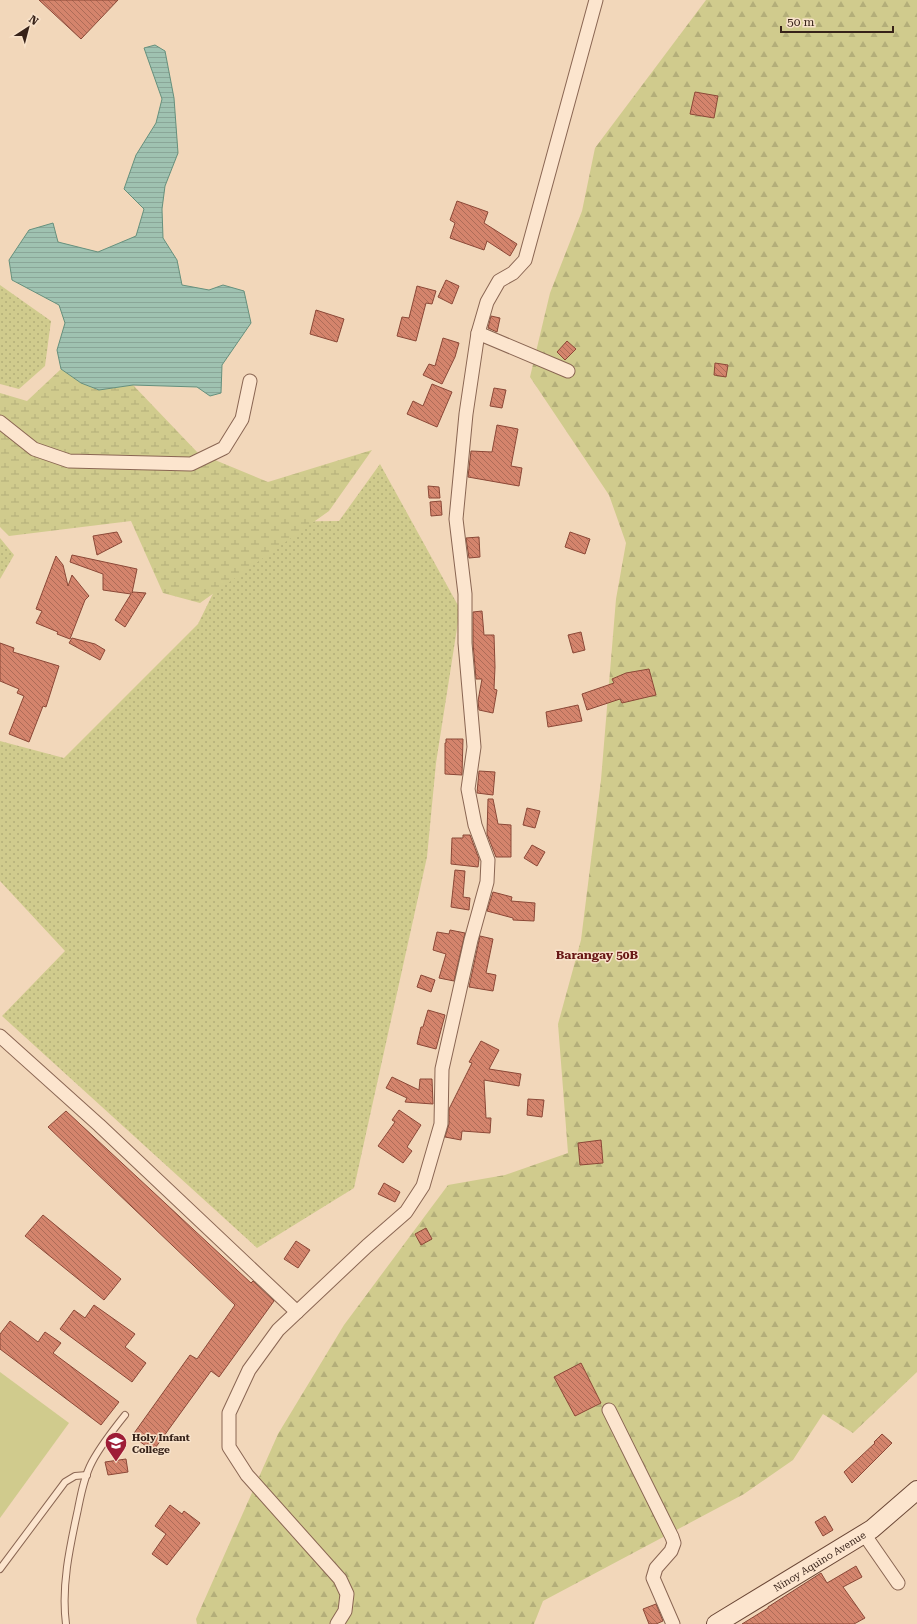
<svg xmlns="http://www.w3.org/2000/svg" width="917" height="1624" font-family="'Roboto Serif',serif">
  <defs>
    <pattern id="grass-dots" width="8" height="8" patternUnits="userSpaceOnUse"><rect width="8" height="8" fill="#d0cb8d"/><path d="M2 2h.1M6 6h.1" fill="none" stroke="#b3ae79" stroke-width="1.8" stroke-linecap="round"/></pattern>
    <pattern id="forest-firs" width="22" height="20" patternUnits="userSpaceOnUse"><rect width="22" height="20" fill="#d0cb8d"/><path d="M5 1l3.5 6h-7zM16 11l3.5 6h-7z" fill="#b3ae79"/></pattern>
    <pattern id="wetland-marsh" width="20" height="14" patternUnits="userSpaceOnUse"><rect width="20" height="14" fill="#d0cb8d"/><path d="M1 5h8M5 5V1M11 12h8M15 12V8" fill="none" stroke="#b3ae79"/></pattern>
    <pattern id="water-rules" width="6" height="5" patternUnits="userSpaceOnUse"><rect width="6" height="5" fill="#9fc2b1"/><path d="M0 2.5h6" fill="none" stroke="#8aa698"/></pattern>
    <pattern id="building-back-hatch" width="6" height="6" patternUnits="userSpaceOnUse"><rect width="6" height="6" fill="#d4846c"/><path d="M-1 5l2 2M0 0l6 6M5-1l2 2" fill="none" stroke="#ad6c58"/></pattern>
  </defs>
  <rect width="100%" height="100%" fill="#f2d7ba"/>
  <!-- grass -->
  <g fill="url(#grass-dots)">
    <polygon points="0,285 51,321 45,366 19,389 0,384"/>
    <polygon points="380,464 460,609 436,763 427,857 354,1188 257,1248 2,1016 65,951 0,881 0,741 64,758 198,624 248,522 339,521"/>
    <polygon points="0,538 14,555 0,579"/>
  </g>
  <!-- forest -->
  <polygon fill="url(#forest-firs)" points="706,0 917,0 917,1372 853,1433 823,1414 793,1460 744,1494 543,1601 534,1624 197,1624 196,1619 278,1434 344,1325 448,1185 505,1175 568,1153 558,1024 581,940 601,780 616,599 626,543 609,495 530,377 550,293 582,211 595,148"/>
  <!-- wetland -->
  <polygon fill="url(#wetland-marsh)" points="61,369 81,383 98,390 133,385 198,453 268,482 372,450 329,511 200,603 163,593 131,521 9,536 0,527 0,393 27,401"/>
  <!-- garden -->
  <polygon fill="#d0cb8d" points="0,1372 69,1423 0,1518"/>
  <!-- water -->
  <polygon fill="url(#water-rules)" stroke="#66907d" points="155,45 165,51 174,98 178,153 165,186 162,209 163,238 177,260 182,285 209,290 223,285 244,291 251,323 222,365 221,393 210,396 197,387 133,385 99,390 81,383 61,369 57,350 65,323 59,305 12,280 9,260 29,230 53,223 58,242 98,252 136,236 144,209 124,189 136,155 156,123 162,99 144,48"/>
  <!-- building -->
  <g fill="url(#building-back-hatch)" stroke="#8b4837">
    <polygon points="39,0 118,0 81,39"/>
    <polygon points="695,92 718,96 714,118 690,114"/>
    <polygon points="457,201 488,212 484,223 517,244 510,256 487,241 484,250 450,238 455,223 450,220"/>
    <polygon points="446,280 459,286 452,304 438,297"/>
    <polygon points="417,286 436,291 432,304 426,303 416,341 397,336 402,317 409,318"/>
    <polygon points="316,310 344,319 337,342 310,334"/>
    <polygon points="491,316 500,318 497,332 488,328"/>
    <polygon points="443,338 459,343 455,357 442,384 423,375 429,364 435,366"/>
    <polygon points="567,341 576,349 565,360 557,352"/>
    <polygon points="715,363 728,365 726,377 714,375"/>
    <polygon points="432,384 452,392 437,427 407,414 413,401 423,406"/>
    <polygon points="494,388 506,390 502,408 490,406"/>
    <polygon points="497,425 518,429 511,466 522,468 519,486 468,477 471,451 492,452"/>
    <polygon points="428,486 439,487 440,498 429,498"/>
    <polygon points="441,501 442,515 431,516 430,502"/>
    <polygon points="117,532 122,542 97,555 93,536"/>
    <polygon points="570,532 590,539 585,554 565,547"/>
    <polygon points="479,537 480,557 469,558 466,538"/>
    <polygon points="72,555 137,569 132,593 133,592 146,593 125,627 115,620 131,594 103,590 103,574 70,562"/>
    <polygon points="56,556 63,565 68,586 72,575 89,596 85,600 70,639 57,634 58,632 36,623 42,611 36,609"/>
    <polygon points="482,611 484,635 494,635 495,667 494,689 497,690 493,713 479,710 478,701 482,679 476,679 473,643 473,612"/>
    <polygon points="581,632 585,650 573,653 568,635"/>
    <polygon points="72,638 95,644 105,650 100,660 69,643"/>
    <polygon points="0,643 14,648 13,652 59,666 46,707 43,706 29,742 9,734 24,696 17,693 19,689 0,681"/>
    <polygon points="649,669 656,695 622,703 620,699 587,710 582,694 614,683 612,679 626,673"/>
    <polygon points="578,705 582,721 548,727 546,712"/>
    <polygon points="446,739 463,739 462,775 445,774 445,743 446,743"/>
    <polygon points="479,771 495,772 493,795 477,793"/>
    <polygon points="488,799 493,799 498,824 511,825 511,857 496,857 487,834"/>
    <polygon points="527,808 540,811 535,828 523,825"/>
    <polygon points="463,835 470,835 479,859 478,867 451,864 452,838 463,838"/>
    <polygon points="532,845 545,852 537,866 524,858"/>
    <polygon points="455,870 465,871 463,897 470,898 469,910 451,907"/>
    <polygon points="493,892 512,897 511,901 535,903 534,921 513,920 513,918 487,911"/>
    <polygon points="450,930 465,933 454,981 439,978 446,954 433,950 437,932 449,934"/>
    <polygon points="480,936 493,939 486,973 496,975 493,991 469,987"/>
    <polygon points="421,975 435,980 431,992 417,987"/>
    <polygon points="428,1010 445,1015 436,1049 417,1044 421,1027 423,1027"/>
    <polygon points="481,1041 499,1050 489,1069 521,1074 519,1086 484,1080 486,1118 491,1118 490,1133 462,1131 461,1140 445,1137 449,1124 449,1109 472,1063 469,1062"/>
    <polygon points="392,1077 419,1090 420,1079 432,1079 433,1104 405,1102 407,1098 386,1088"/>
    <polygon points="528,1099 544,1100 542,1117 527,1115"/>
    <polygon points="399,1110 421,1125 407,1147 412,1151 403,1163 378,1146 395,1122 392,1120"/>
    <polygon points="66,1111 251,1283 253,1281 274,1301 219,1377 211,1371 153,1451 132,1436 190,1355 197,1359 235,1305 48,1127"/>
    <polygon points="601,1140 603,1163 580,1165 578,1143"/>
    <polygon points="384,1183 400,1192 395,1202 378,1194"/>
    <polygon points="43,1215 121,1279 104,1300 25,1236"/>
    <polygon points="426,1228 432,1239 421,1245 415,1234"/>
    <polygon points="296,1241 310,1250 298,1268 284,1259"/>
    <polygon points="94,1305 135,1334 125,1347 146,1363 132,1382 60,1329 74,1310 85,1318"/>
    <polygon points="10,1321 38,1342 45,1332 61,1343 53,1353 119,1402 101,1425 0,1349 0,1334"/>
    <polygon points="581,1363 601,1403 575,1416 554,1377"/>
    <polygon points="882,1434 892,1443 852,1483 844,1472 875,1443 874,1442"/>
    <polygon points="126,1459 128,1472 108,1475 105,1462"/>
    <polygon points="170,1505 182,1514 184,1511 200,1523 167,1565 152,1554 166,1534 155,1526"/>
    <polygon points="825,1516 833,1530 823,1536 815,1522"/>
    <polygon points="856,1566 862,1577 843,1587 865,1618 854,1624 742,1624 768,1608 768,1607 821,1573 827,1583"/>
    <polygon points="656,1604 663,1621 656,1624 649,1624 643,1609"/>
  </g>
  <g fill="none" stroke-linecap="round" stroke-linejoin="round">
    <!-- lane casing -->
    <g stroke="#8a6653" stroke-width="8">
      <g id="lane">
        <polyline points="0,1569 65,1482 75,1476 87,1475"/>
        <path d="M66 1624C61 1586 70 1546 78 1509 81 1494 84 1477 92 1462 101 1445 113 1430 125 1415"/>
      </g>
    </g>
    <!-- street casing -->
    <g stroke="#8a6653" stroke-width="15">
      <g id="street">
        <polyline points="478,333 568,371"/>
        <polyline points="0,422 34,449 69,461 191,464 224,448 242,419 250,381"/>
        <polyline points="0,1036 99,1125 297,1312"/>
        <polyline points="609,1410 672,1537 674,1543 671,1551 656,1568 653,1578 673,1624"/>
        <polyline points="864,1534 898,1583"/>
        <polyline points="337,1624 345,1611 347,1594 340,1579 247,1475 229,1447 229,1413 249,1370 278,1330 367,1246 406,1212 423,1186 441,1124 442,1069 471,940 487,882 488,860 475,825 468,789 474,747 465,643 465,594 456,519 466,414 478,333 487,302 499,281 513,273 525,260 596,0"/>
      </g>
    </g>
    <!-- secondary casing -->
    <g stroke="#6b4736" stroke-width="20">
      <g id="secondary">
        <path id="s1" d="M716 1624 872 1529 917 1490"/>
      </g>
    </g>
    <!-- lane -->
    <use href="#lane" stroke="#fce5ce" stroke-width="6"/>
    <!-- street -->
    <use href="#street" stroke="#fce5ce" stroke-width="13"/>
    <!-- secondary -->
    <use href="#secondary" stroke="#fce5ce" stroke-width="18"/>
  </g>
  <!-- icons -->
  <defs>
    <g id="university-pin" transform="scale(1.15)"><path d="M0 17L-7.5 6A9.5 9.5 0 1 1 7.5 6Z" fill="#9e1d37" stroke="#f8e2ca"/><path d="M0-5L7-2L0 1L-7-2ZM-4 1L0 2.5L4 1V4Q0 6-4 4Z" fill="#fff"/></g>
  </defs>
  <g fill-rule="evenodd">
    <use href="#university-pin" x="116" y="1443"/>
  </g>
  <g text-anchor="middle" stroke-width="3" stroke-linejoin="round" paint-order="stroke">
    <!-- poi labels -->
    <g font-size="10" font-weight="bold" fill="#372219" stroke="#f8e2ca" text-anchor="start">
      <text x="132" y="1441">Holy Infant<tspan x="132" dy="12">College</tspan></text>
    </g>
    <!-- street labels -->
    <g font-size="10" fill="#372219" stroke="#f8e2ca">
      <text dy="4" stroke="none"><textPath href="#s1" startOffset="121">Ninoy Aquino Avenue</textPath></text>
    </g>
    <!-- quarter labels -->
    <g font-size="12" font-weight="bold" fill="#681715" stroke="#f8e2ca">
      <text x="597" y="959">Barangay 50B</text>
    </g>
  </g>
  <!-- north arrow -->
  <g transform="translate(28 28) rotate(36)" stroke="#f8e2ca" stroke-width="3" paint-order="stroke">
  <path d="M0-3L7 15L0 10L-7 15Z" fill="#372219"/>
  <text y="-6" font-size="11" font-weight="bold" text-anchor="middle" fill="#372219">N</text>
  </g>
  <!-- scale -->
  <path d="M781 26v6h112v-6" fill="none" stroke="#372219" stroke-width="2"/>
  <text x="787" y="26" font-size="12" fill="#372219" stroke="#f8e2ca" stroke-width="3" paint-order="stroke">50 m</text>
</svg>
